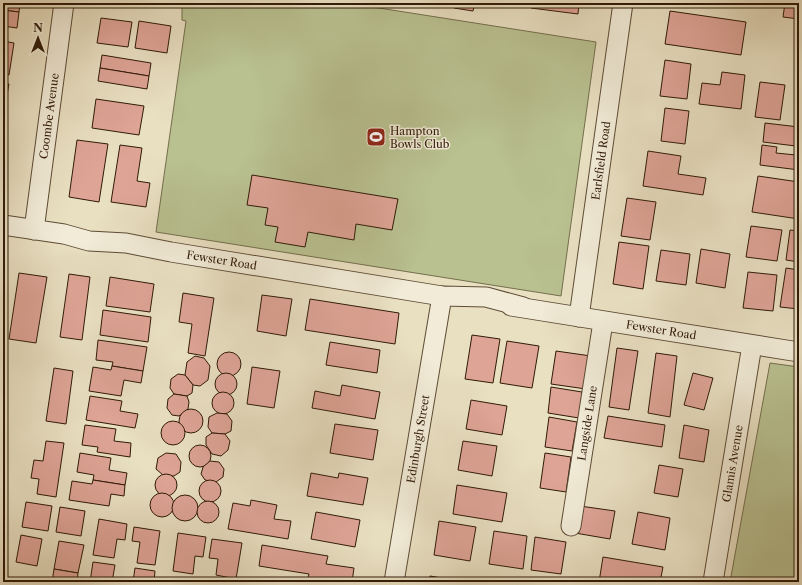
<svg xmlns="http://www.w3.org/2000/svg" width="802" height="585" font-family="'Libre Caslon Text',serif">
  <rect width="100%" height="100%" fill="#e9e0c2"/>
  <filter id="stains"><feTurbulence type="fractalNoise" baseFrequency=".005" numOctaves="4"/><feColorMatrix values="0 0 0 0 .2 0 0 0 0 .09 0 0 0 0 .02 0 0 0 .5 -.17"/></filter>
  <radialGradient id="worn" r=".72"><stop offset=".6" stop-color="#630" stop-opacity="0"/><stop offset="1" stop-color="#630" stop-opacity=".3"/></radialGradient>
  <!-- green -->
  <g fill="#b9c191" stroke="#746e4c">
    <polygon points="182,3 347,3 596,42 561,296 156,232 186,21 182,20"/>
    <polygon points="770,363 799,367 799,582 730,582"/>
  </g>
  <!-- building -->
  <g fill="#dea496" stroke="#301a08">
    <polygon points="3,3 20,3 19,12 3,10"/>
    <polygon points="455,3 475,3 473,11 454,8"/>
    <polygon points="484,3 505,3 504,7"/>
    <polygon points="531,3 579,3 578,14 531,8"/>
    <polygon points="785,3 799,3 799,19 783,17"/>
    <polygon points="3,10 19,12 17,28 3,26"/>
    <polygon points="670,11 746,22 741,55 665,44"/>
    <polygon points="101,18 132,22 128,47 97,43"/>
    <polygon points="139,21 171,26 167,53 135,48"/>
    <polygon points="3,41 14,43 9,75 3,74"/>
    <polygon points="102,55 151,63 149,76 100,68"/>
    <polygon points="665,60 691,64 687,99 660,96"/>
    <polygon points="100,68 149,76 147,89 98,81"/>
    <polygon points="722,72 745,75 741,109 699,104 702,83 720,85"/>
    <polygon points="760,82 785,85 780,120 755,117"/>
    <polygon points="3,83 9,84 4,111 3,111"/>
    <polygon points="799,86 799,118 795,117"/>
    <polygon points="96,99 144,106 139,135 92,128"/>
    <polygon points="665,108 689,111 685,144 661,141"/>
    <polygon points="765,123 799,127 799,149 797,149 796,146 763,142"/>
    <polygon points="77,140 108,144 99,202 69,197"/>
    <polygon points="120,145 142,148 137,181 150,183 146,207 111,202"/>
    <polygon points="762,145 777,147 776,153 796,155 797,149 799,149 799,170 760,165"/>
    <polygon points="648,151 681,156 678,174 706,178 703,195 643,186"/>
    <polygon points="252,175 398,199 392,230 356,224 354,240 308,232 305,247 275,242 278,227 265,225 268,208 247,205"/>
    <polygon points="758,176 799,182 799,219 752,212"/>
    <polygon points="627,198 656,202 650,240 621,236"/>
    <polygon points="751,226 782,230 777,261 746,257"/>
    <polygon points="790,230 799,231 799,262 786,260"/>
    <polygon points="619,242 649,246 643,289 613,284"/>
    <polygon points="701,249 730,254 725,288 696,283"/>
    <polygon points="661,250 690,254 686,285 656,281"/>
    <polygon points="786,268 799,270 799,309 780,307"/>
    <polygon points="748,272 777,275 773,311 743,308"/>
    <polygon points="19,273 47,277 36,343 9,339"/>
    <polygon points="69,274 90,277 82,340 60,337"/>
    <polygon points="110,277 154,284 150,312 106,306"/>
    <polygon points="183,293 214,298 205,356 188,353 192,324 179,322"/>
    <polygon points="262,295 292,299 286,336 257,331"/>
    <polygon points="310,299 399,313 395,344 305,330"/>
    <polygon points="103,310 151,317 148,342 100,335"/>
    <polygon points="472,335 500,339 493,383 465,379"/>
    <polygon points="98,340 147,347 143,371 112,366 113,362 96,360"/>
    <polygon points="507,341 539,346 532,388 500,383"/>
    <polygon points="330,342 380,350 377,373 326,365"/>
    <polygon points="617,348 638,351 629,410 609,407"/>
    <polygon points="556,351 591,356 586,389 551,384"/>
    <circle cx="229" cy="364" r="12"/>
    <polygon points="656,353 677,356 670,417 648,413"/>
    <polygon points="195,356 204,358 210,366 208,380 200,386 193,385 185,375 187,362"/>
    <polygon points="112,366 143,371 141,383 124,380 121,396 89,391 93,367 111,370"/>
    <polygon points="252,367 280,371 274,408 247,404"/>
    <polygon points="54,368 73,371 66,424 46,421"/>
    <polygon points="693,373 713,378 704,410 684,405"/>
    <circle cx="226" cy="384" r="11"/>
    <polygon points="178,374 185,375 193,385 192,393 187,396 174,394 170,388 171,379"/>
    <polygon points="342,385 380,392 375,419 312,408 315,391 340,396"/>
    <polygon points="551,387 582,392 579,418 548,413"/>
    <circle cx="223" cy="403" r="11"/>
    <polygon points="174,394 187,396 189,402 188,409 179,416 172,415 167,408 168,399"/>
    <polygon points="90,396 122,401 120,411 138,414 135,428 86,420"/>
    <polygon points="471,400 507,406 502,435 466,429"/>
    <circle cx="191" cy="421" r="12"/>
    <polygon points="217,413 227,414 232,421 231,431 225,434 212,433 208,427 209,417"/>
    <polygon points="608,416 665,425 662,447 604,438"/>
    <polygon points="549,417 577,422 572,451 545,447"/>
    <circle cx="173" cy="433" r="12"/>
    <polygon points="335,424 378,430 373,460 330,453"/>
    <polygon points="85,425 116,429 114,441 131,443 130,457 97,452 98,447 82,445"/>
    <polygon points="684,425 709,430 704,462 679,458"/>
    <polygon points="212,433 225,434 230,441 228,450 221,456 212,454 206,445 206,437"/>
    <polygon points="46,441 64,443 56,497 37,494 39,479 31,478 34,460 43,461"/>
    <polygon points="463,441 497,446 492,476 458,470"/>
    <circle cx="200" cy="456" r="11"/>
    <polygon points="80,453 111,458 109,470 127,473 125,485 93,480 94,475 77,472"/>
    <polygon points="166,453 176,454 181,462 180,472 174,476 163,475 156,469 158,458"/>
    <polygon points="545,453 571,457 566,492 540,488"/>
    <polygon points="210,461 219,462 224,469 223,477 216,482 205,480 201,474 203,467"/>
    <polygon points="659,465 683,469 678,497 654,493"/>
    <polygon points="311,473 338,478 339,473 368,478 363,505 307,496"/>
    <circle cx="166" cy="485" r="11"/>
    <polygon points="93,480 125,485 124,496 111,494 109,506 69,500 72,481 92,484"/>
    <circle cx="210" cy="491" r="11"/>
    <polygon points="457,485 507,493 502,522 453,514"/>
    <circle cx="162" cy="505" r="12"/>
    <circle cx="185" cy="508" r="13"/>
    <polygon points="251,500 277,505 274,519 291,521 288,539 228,529 233,503 250,506"/>
    <circle cx="208" cy="512" r="11"/>
    <polygon points="26,502 52,506 48,531 22,527"/>
    <polygon points="580,506 615,511 610,539 575,533"/>
    <polygon points="60,507 85,511 81,536 56,532"/>
    <polygon points="316,512 360,520 355,547 311,539"/>
    <polygon points="638,512 670,518 665,550 632,544"/>
    <polygon points="99,519 127,524 125,540 117,539 114,558 93,555"/>
    <polygon points="439,521 476,527 470,561 434,555"/>
    <polygon points="134,527 160,531 155,565 137,563 140,542 132,541"/>
    <polygon points="494,531 527,536 523,569 489,564"/>
    <polygon points="178,533 206,537 203,557 195,556 193,574 173,571"/>
    <polygon points="21,535 42,539 37,566 16,562"/>
    <polygon points="535,537 566,542 561,574 531,570"/>
    <polygon points="212,539 242,543 236,579 216,575 218,559 209,558"/>
    <polygon points="59,541 84,545 78,573 54,569"/>
    <polygon points="262,545 328,556 326,564 354,568 352,582 307,582 309,574 259,566"/>
    <polygon points="603,557 663,567 660,582 599,582"/>
    <polygon points="93,562 115,565 112,582 90,582"/>
    <polygon points="135,568 155,571 154,582 133,582"/>
    <polygon points="54,569 78,573 77,582 52,582"/>
    <polygon points="430,576 465,582 429,582"/>
    <polygon points="15,578 35,582 14,582"/>
  </g>
  <g fill="none" stroke-linecap="round" stroke-linejoin="round">
    <!-- street casing -->
    <g stroke="#5e4c36" stroke-width="21">
      <g id="street">
        <path id="s1" d="M3 225 64 234 89 241 126 243 171 252 442 296 486 297 523 307"/>
        <path id="s2" d="M34 230 64 3"/>
        <path id="s3" d="M511 306 799 352"/>
        <path id="s4" d="M579 317 623 3"/>
        <path id="s5" d="M571 526 603 322"/>
        <path id="s6" d="M394 582 442 296"/>
        <path id="s7" d="M713 582 752 345"/>
      </g>
    </g>
    <!-- street -->
    <use href="#street" stroke="#f1ebd7" stroke-width="19"/>
  </g>
  <!-- icons -->
  <defs>
    <g id="stadium-square" transform="scale(1)"><rect x="-9" y="-9" width="18" height="18" rx="4" fill="#8f2418" stroke="#f1ebd7"/><path d="M0-5a6.5 5 0 1 0 0 10a6.5 5 0 1 0 0-10ZM-3.5-1.8h7v3.6h-7Z" fill="#fff"/></g>
  </defs>
  <g fill-rule="evenodd">
    <use href="#stadium-square" x="376" y="137"/>
  </g>
  <g text-anchor="middle" stroke-width="3" stroke-linejoin="round" paint-order="stroke">
    <!-- street labels -->
    <g font-size="11" fill="#301a08" stroke="#f1ebd7">
      <text dy="4" stroke="none"><textPath href="#s2" startOffset="115">Coombe Avenue</textPath></text>
      <text dy="4" stroke="none"><textPath href="#s4" startOffset="158">Earlsfield Road</textPath></text>
      <text dy="4" stroke="none"><textPath href="#s1" startOffset="222">Fewster Road</textPath></text>
      <text dy="4" stroke="none"><textPath href="#s3" startOffset="152">Fewster Road</textPath></text>
      <text dy="4" stroke="none"><textPath href="#s5" startOffset="104">Langside Lane</textPath></text>
      <text dy="4" stroke="none"><textPath href="#s6" startOffset="145">Edinburgh Street</textPath></text>
      <text dy="4" stroke="none"><textPath href="#s7" startOffset="120">Glamis Avenue</textPath></text>
    </g>
    <!-- poi labels -->
    <g font-size="11" fill="#301a08" stroke="#f1ebd7" text-anchor="start">
      <text x="390" y="135">Hampton<tspan x="390" dy="13">Bowls Club</tspan></text>
    </g>
  </g>
  <!-- margin -->
  <rect width="802" height="585" fill="none" stroke="#e9e0c2" stroke-width="16"/>
  <rect x="4" y="4" width="794" height="577" fill="none" stroke="#301a08" stroke-width="2"/>
  <rect x="8" y="8" width="786" height="569" fill="none" stroke="#301a08"/>
  <!-- north arrow -->
  <g transform="translate(38 38)" stroke="#f1ebd7" stroke-width="3" paint-order="stroke">
  <path d="M0-3L7 15L0 10L-7 15Z" fill="#301a08"/>
  <text y="-6" font-size="11" font-weight="bold" text-anchor="middle" fill="#301a08">N</text>
  </g>
  <rect width="100%" height="100%" filter="url(#stains)"/>
  <rect width="100%" height="100%" fill="url(#worn)"/>
</svg>
